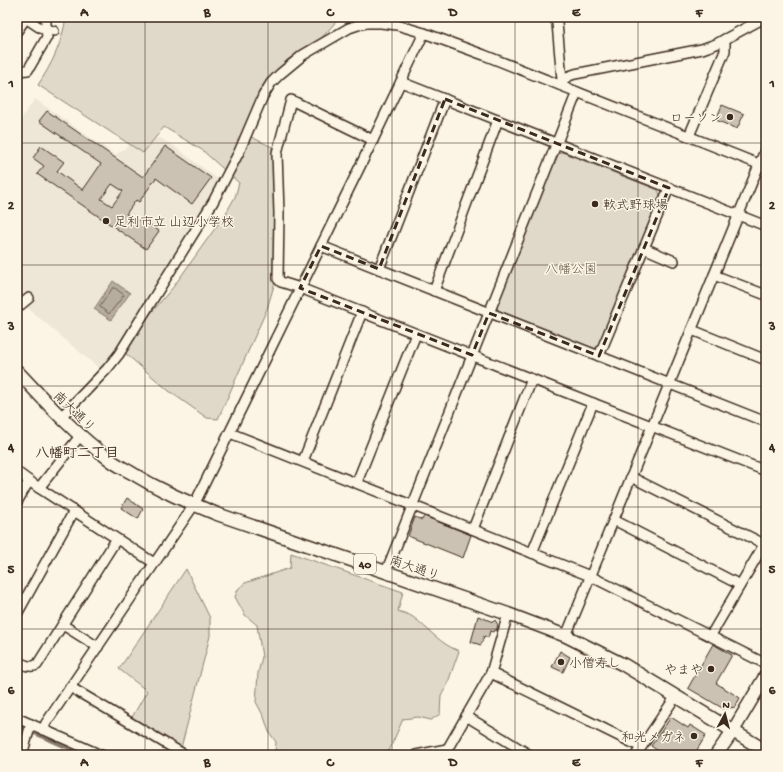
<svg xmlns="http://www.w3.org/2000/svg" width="783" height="772" font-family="'Gochi Hand','Klee One',sans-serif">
  <rect width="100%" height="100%" fill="#fcf5e5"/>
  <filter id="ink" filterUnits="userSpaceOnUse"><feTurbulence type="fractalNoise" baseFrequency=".025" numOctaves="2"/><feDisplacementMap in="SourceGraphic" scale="8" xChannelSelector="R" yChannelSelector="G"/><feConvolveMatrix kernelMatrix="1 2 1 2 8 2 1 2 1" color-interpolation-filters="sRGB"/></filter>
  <g filter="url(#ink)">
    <!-- built -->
    <polygon fill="#eee6d6" points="35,99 115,155 128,146 160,138 174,146 219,180 114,354 101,370 17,299 17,144 19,140 17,138 17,128 21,119"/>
    <!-- green -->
    <g fill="#e0d8c8" stroke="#8e8173">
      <path d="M66 17H340L320 40 308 46 287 60 273 75 261 92 243 133 272 147 275 183V282L267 309 218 419 207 418 169 391 125 353 146 319 174 286 226 213 235 197 239 183 202 150 164 127 143 153 38 85C52 64 62 43 66 17Z"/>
      <polygon points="562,152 658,190 660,195 600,346 593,349 499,311 496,306 556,155"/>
      <path d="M291 553 403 592 398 611C403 613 409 614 413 617 429 629 440 644 459 651L446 688 441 695 440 714 431 720 418 717 403 719 389 751 360 754 275 751 276 742 269 732 264 717 256 702 258 673 262 657 257 625 245 615 235 597 238 589 245 583 290 568Z"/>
      <polygon points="186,569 210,618 210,636 181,748 131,719 147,691 119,669"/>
    </g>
    <!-- water -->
    <polygon fill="#b7ad9e" stroke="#85796b" points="113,281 130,293 111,320 94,309"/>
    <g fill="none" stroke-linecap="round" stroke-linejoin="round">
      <!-- shore -->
      <polygon stroke="#6d5e51" stroke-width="1" points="113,288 115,288 124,295 109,314 100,307"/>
      <!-- stream -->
      <polyline stroke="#85796b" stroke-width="2.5" points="17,726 83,755"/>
    </g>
    <!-- building -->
    <g fill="#ccc2b3" stroke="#3b2a1e" fill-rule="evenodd">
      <polygon points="722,105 744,114 737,129 716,120"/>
      <path d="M47 111 143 177 165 146 211 178 192 204 156 178 139 202 136 200 126 214 137 222 140 218 159 231 146 249 37 174 44 166 33 158 41 146 64 162 57 171 83 190 101 164 39 121ZM112 184 123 191 112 206 101 199Z"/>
      <polygon points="127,498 143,509 138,519 121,508"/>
      <polygon points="424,516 471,535 463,558 408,536 415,517 422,520"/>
      <polygon points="478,616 493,622 495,620 498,625 496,631 494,630 493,632 490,631 488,638 484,636 481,645 471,642"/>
      <polygon points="713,644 732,655 716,683 740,698 735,707 724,709 688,688"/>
      <polygon points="560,651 570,657 563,672 552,667"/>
      <polygon points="671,717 688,728 690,725 706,735 694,755 664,755 651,746"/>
    </g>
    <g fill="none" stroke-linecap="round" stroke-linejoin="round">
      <!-- minor casing -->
      <g stroke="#3b2a1e" stroke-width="12">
        <g id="minor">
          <polyline points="24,17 39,27 54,31"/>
          <polyline points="553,17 557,23 562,80"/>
          <polyline points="17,31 26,18"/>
          <polyline points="17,71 28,70 47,37 46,29 46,17"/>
          <polyline points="401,82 766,226"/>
          <path d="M560 85C563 78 568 76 575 74L702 49 716 44 766 17"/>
          <polyline points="689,136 725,51 725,39"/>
          <polyline points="373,140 291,100 277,153 279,213 278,279 281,282 300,288 766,471"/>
          <polyline points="321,246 766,422"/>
          <polyline points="644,248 674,261"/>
          <polyline points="379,269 445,99"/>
          <polyline points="714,275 766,295"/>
          <polyline points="434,291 498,120"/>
          <polyline points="17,308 29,298"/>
          <polyline points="692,330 766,360"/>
          <polyline points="599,356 669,188"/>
          <polyline points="60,418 107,369 119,354 213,202 239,152 263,96 271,83 280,74 303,55 349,28 358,25 367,23 381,23 397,25 424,33 484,55 766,167"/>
          <polyline points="230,433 590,576 766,664"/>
          <polyline points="303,461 362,312"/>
          <polyline points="17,472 39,488 154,563"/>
          <polyline points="631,477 764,544"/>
          <polyline points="357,482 416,334"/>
          <polyline points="39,488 80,436"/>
          <polyline points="17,502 29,481"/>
          <polyline points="614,520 740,585"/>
          <polyline points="473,529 532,379"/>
          <polyline points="532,553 593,403"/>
          <polyline points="386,572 577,92"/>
          <polyline points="17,614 74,511"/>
          <polyline points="63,625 98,647"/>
          <polyline points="711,635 766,541"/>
          <polyline points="566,636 766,148"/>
          <path d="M17 661C24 665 30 668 37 665L116 540"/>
          <polyline points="491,673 641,747"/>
          <polyline points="70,687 185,755"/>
          <polyline points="466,716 530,755"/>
          <polyline points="17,718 101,755"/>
          <polyline points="43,730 46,723 194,505 373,140 424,33"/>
          <polyline points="22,755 31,724"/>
          <polyline points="416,755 447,749"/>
          <polyline points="444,755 491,673 508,614"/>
          <polyline points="636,755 676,696"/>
        </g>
      </g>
      <!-- major casing -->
      <g stroke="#3b2a1e" stroke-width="15">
        <g id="major">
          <path d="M17 371C46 402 74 433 109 459 115 464 123 468 130 472 159 490 185 501 217 514L508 614 566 636 624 665 766 751"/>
          <polyline points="716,755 733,731 766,675"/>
        </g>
      </g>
      <!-- minor -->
      <use href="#minor" stroke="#fcf5e5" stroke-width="9"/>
      <!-- major -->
      <use href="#major" stroke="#fcf5e5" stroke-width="12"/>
    </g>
  </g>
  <!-- marked area -->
  <path fill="none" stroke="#3b2a1e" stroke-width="3" stroke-dasharray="8 5" stroke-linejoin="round" d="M445 99 669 188 599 356 489 313 472 355 300 288 321 246 379 269Z"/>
  <!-- grid -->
  <path fill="none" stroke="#3b2a1e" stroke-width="1" stroke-opacity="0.55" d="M145 17V755M268 17V755M392 17V755M515 17V755M638 17V755M17 143H766M17 265H766M17 386H766M17 507H766M17 629H766"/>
  <!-- markers -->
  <g fill="#3b2a1e" stroke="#fcf5e5" stroke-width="1.5">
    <circle cx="730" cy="117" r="4"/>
    <circle cx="595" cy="204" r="4"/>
    <circle cx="106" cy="221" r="4"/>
    <circle cx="561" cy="662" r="4"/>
    <circle cx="711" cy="669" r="4"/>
    <circle cx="694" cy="736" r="4"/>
  </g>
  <g text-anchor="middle" stroke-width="3" stroke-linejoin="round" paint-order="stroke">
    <!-- shield labels -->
    <rect fill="#fcf5e5" stroke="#75675a" stroke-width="1" x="354" y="554" width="22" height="20" rx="3"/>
    <g font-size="12" font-weight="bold" fill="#3b2a1e">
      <text x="365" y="568">40</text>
    </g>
    <!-- poi labels -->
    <g font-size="13" fill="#3b2a1e" stroke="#fcf5e5" text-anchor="end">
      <text x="722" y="122">ローソン</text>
      <text x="603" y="209" text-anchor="start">軟式野球場</text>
      <text x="114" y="226" text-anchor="start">足利市立 山辺小学校</text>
      <text x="569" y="667" text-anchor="start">小僧寿し</text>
      <text x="703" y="674">やまや</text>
      <text x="686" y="741">和光メガネ</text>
    </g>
    <!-- park labels -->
    <g font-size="13" fill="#645648" stroke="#fcf5e5">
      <text x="571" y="273">八幡公園</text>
    </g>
    <!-- street labels -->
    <g font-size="13" fill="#3b2a1e" stroke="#fcf5e5">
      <text transform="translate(75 411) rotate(44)" y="5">南大通り</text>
      <text transform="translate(415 567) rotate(19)" y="5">南大通り</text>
    </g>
    <!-- neighbourhood labels -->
    <g font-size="14" font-weight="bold" fill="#3b2a1e" stroke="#fcf5e5">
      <text x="77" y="457">八幡町二丁目</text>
    </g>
  </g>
  <!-- margin -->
  <rect width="783" height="772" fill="none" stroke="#fcf5e5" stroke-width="44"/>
  <!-- north arrow -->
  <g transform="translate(725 714) rotate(7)" stroke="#fcf5e5" stroke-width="3" paint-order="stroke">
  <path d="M0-3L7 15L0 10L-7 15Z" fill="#3b2a1e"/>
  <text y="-6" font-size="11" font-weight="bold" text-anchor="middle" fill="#3b2a1e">N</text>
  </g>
  <rect x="22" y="22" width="739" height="728" fill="none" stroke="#3b2a1e" stroke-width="1.5"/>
  <g font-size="13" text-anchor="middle" font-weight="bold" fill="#3b2a1e">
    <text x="84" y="16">A</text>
    <text x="207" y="16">B</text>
    <text x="330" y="16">C</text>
    <text x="453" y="16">D</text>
    <text x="576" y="16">E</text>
    <text x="699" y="16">F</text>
    <text x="11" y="87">1</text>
    <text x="772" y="87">1</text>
    <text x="11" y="209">2</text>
    <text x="772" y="209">2</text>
    <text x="11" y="330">3</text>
    <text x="772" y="330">3</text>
    <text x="11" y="451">4</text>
    <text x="772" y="451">4</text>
    <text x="11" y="573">5</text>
    <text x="772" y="573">5</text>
    <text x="11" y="694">6</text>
    <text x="772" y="694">6</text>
    <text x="84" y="766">A</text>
    <text x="207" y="766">B</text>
    <text x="330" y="766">C</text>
    <text x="453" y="766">D</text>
    <text x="576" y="766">E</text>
    <text x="699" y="766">F</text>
  </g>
</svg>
